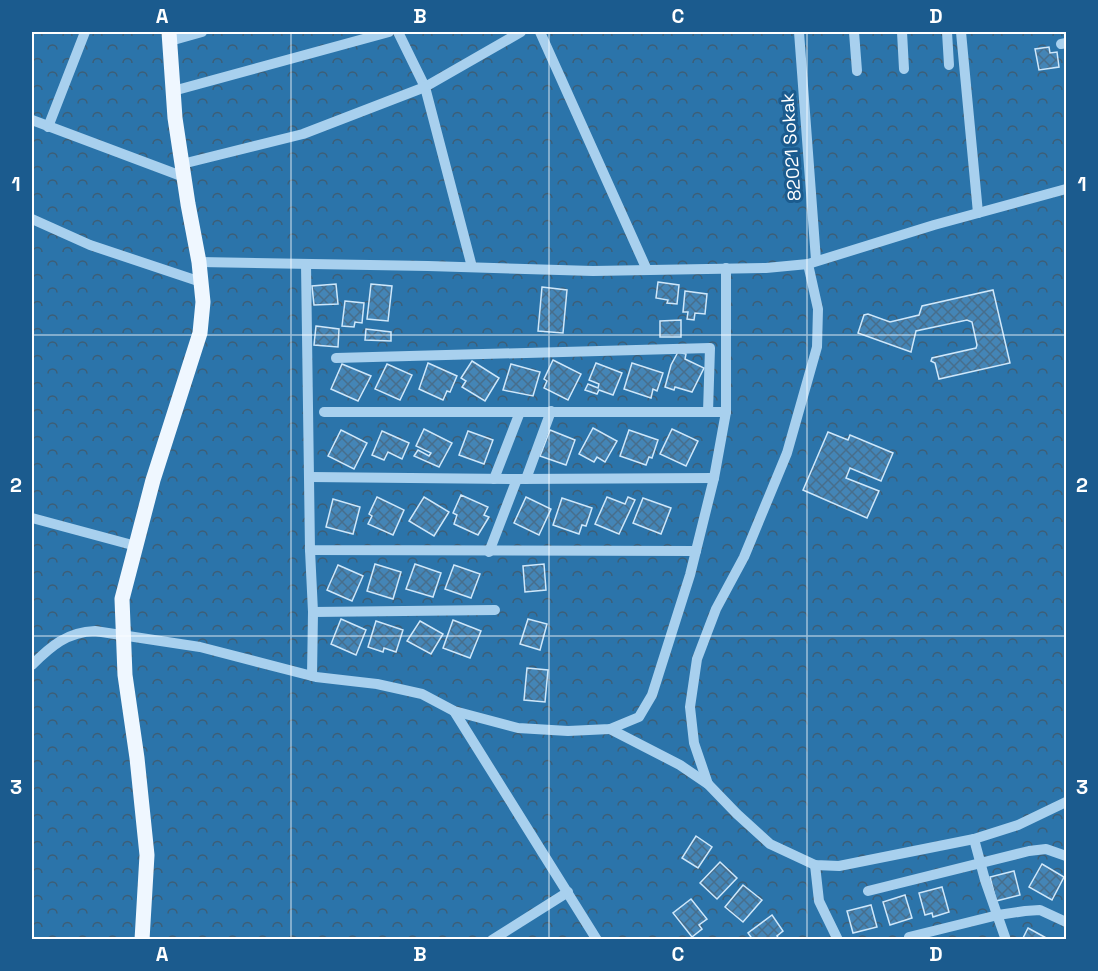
<svg xmlns="http://www.w3.org/2000/svg" width="1098" height="971" font-family="'Space Grotesk',sans-serif">
  <defs>
    <pattern id="park-crowns" width="20" height="18" patternUnits="userSpaceOnUse" patternTransform="scale(1.5)"><rect width="20" height="18" fill="#2b74aa"/><path d="M2 6a3 3 0 1 1 6 0M12 15a3 3 0 1 1 6 0" fill="none" stroke="#3d5e76"/></pattern>
    <pattern id="building-cross-hatch" width="8" height="8" patternUnits="userSpaceOnUse" patternTransform="scale(1.5)"><rect width="8" height="8" fill="#4485b6"/><path d="M0 0l8 8M0 8l8-8" fill="none" stroke="#476e8c"/></pattern>
  </defs>
  <rect width="100%" height="100%" fill="#1b5b8e"/>
  <!-- park -->
  <rect fill="url(#park-crowns)" x="32" y="32" width="1034" height="907"/>
  <!-- building -->
  <g fill="url(#building-cross-hatch)" stroke="#cee7fa" stroke-width="1.5">
    <polygon points="1049,47 1050,53 1057,52 1059,67 1039,70 1035,49"/>
    <polygon points="658,282 679,285 677,304 667,303 668,300 656,298"/>
    <polygon points="336,284 338,304 314,305 312,286"/>
    <polygon points="371,284 392,286 388,321 367,319"/>
    <polygon points="542,287 567,290 563,333 538,331"/>
    <polygon points="993,290 1010,363 939,379 935,363 931,361 932,358 976,348 977,345 972,322 967,320 916,331 911,352 858,333 864,315 868,314 890,322 919,315 922,306"/>
    <polygon points="685,291 707,294 705,314 695,313 694,320 687,319 688,312 683,312"/>
    <polygon points="345,301 364,303 362,323 355,322 354,327 342,326"/>
    <polygon points="681,320 681,337 660,337 660,321"/>
    <polygon points="316,326 339,329 338,347 314,345"/>
    <polygon points="366,329 391,332 391,341 365,340"/>
    <polygon points="678,352 686,354 685,359 704,368 692,392 675,387 674,390 665,387 671,365"/>
    <polygon points="553,360 581,374 568,400 544,388 547,381 544,379"/>
    <polygon points="472,361 499,378 485,401 462,387 466,381 461,378"/>
    <polygon points="428,363 457,376 450,392 447,391 443,400 419,389"/>
    <polygon points="596,363 622,373 613,395 599,390 597,394 585,390 588,384 598,388 599,384 589,380"/>
    <polygon points="632,363 663,373 657,391 653,389 651,398 624,389"/>
    <polygon points="342,364 371,376 358,401 331,389"/>
    <polygon points="387,364 412,375 400,400 375,389"/>
    <polygon points="511,364 540,372 533,396 503,390"/>
    <polygon points="593,428 617,441 605,462 597,457 594,462 579,454"/>
    <polygon points="424,429 452,443 439,467 414,456 418,450 429,456 431,453 416,446"/>
    <polygon points="672,429 698,441 686,466 660,454"/>
    <polygon points="341,430 367,443 354,469 328,456"/>
    <polygon points="550,430 575,440 566,465 540,456"/>
    <polygon points="629,430 658,440 652,458 649,457 646,465 620,456"/>
    <polygon points="382,431 409,443 402,459 388,452 384,460 372,455"/>
    <polygon points="468,431 493,440 484,464 459,455"/>
    <polygon points="828,432 848,440 850,435 893,453 881,481 850,468 846,478 879,491 867,518 803,490"/>
    <polygon points="461,495 488,507 484,515 489,517 478,535 454,524 457,515 453,513"/>
    <polygon points="377,497 404,510 393,535 368,524 372,516 369,514"/>
    <polygon points="424,497 449,512 434,536 409,521"/>
    <polygon points="526,497 551,509 539,535 514,523"/>
    <polygon points="607,497 625,504 628,497 635,500 619,534 595,524"/>
    <polygon points="562,498 592,508 586,526 582,525 579,534 553,525"/>
    <polygon points="643,498 671,508 661,534 633,523"/>
    <polygon points="333,499 360,507 353,534 326,527"/>
    <polygon points="375,564 401,572 393,599 367,591"/>
    <polygon points="415,564 441,573 433,597 406,589"/>
    <polygon points="544,564 546,590 525,592 523,566"/>
    <polygon points="338,565 363,576 352,601 327,590"/>
    <polygon points="454,565 480,574 471,598 445,589"/>
    <polygon points="341,619 366,630 356,655 331,644"/>
    <polygon points="528,619 547,624 540,650 520,644"/>
    <polygon points="453,620 481,631 470,658 443,648"/>
    <polygon points="376,621 403,630 396,652 384,648 383,652 368,647"/>
    <polygon points="420,621 443,634 431,654 407,641"/>
    <polygon points="527,668 548,670 545,702 524,700"/>
    <polygon points="696,836 712,847 698,868 682,858"/>
    <polygon points="720,862 737,878 717,899 700,883"/>
    <polygon points="1042,864 1064,877 1052,900 1029,887"/>
    <polygon points="1014,871 1020,895 996,901 990,877"/>
    <polygon points="743,885 762,900 743,922 725,907"/>
    <polygon points="942,887 949,912 933,917 932,913 925,915 919,893"/>
    <polygon points="905,895 912,918 890,925 883,902"/>
    <polygon points="691,899 707,919 699,925 702,929 692,937 673,913"/>
    <polygon points="871,905 877,927 853,933 847,911"/>
    <polygon points="772,915 783,931 777,936 779,939 753,940 748,933"/>
    <polygon points="1028,928 1050,940 1022,940"/>
  </g>
  <g fill="none" stroke-linecap="round" stroke-linejoin="round">
    <!-- minor -->
    <g stroke="#a8d0ee" stroke-width="10">
      <polyline points="398,32 425,87 472,267"/>
      <polyline points="540,32 647,270"/>
      <polyline points="799,32 816,260"/>
      <polyline points="854,32 857,71"/>
      <polyline points="902,32 904,69"/>
      <polyline points="947,32 949,65"/>
      <polyline points="961,32 978,213"/>
      <polyline points="170,41 202,32"/>
      <polyline points="1061,44 1066,43"/>
      <polyline points="173,91 389,32"/>
      <polyline points="32,120 184,177"/>
      <polyline points="48,127 85,32"/>
      <polyline points="182,164 303,134 425,87 521,32"/>
      <polyline points="32,219 90,245 201,282"/>
      <polyline points="199,262 428,266 593,271 766,268 808,264 934,225 1066,189"/>
      <polyline points="306,264 310,550 696,551"/>
      <polyline points="336,358 710,348 708,412"/>
      <polyline points="324,412 726,412"/>
      <polyline points="310,477 517,479 714,478"/>
      <polyline points="494,479 520,412"/>
      <polyline points="526,479 551,411"/>
      <polyline points="32,518 136,546"/>
      <polyline points="310,550 313,612 312,676"/>
      <polyline points="489,552 517,479"/>
      <polyline points="313,612 495,610"/>
      <path d="M32 665C51 646 67 632 95 631L200 647 316 677 377 684 422 694 454 711 518 728 568 731 610 729 639 717 652 695 690 575 714 478 726 412V268"/>
      <polyline points="454,711 597,940"/>
      <polyline points="610,729 680,765 708,784 737,814 770,844 815,865 839,866 974,839 1018,825 1066,802"/>
      <polyline points="708,784 694,743 690,707 697,659 716,609 744,557 787,453 817,347 818,309 808,264"/>
      <polyline points="974,839 985,880 1006,940"/>
      <polyline points="815,865 819,901 838,940"/>
      <polyline points="868,891 1029,851 1046,849 1066,856"/>
      <polyline points="909,937 998,915 1025,911 1040,910 1066,922"/>
      <polyline points="492,940 568,892"/>
    </g>
    <!-- major -->
    <polyline stroke="#eff7ff" stroke-width="15" points="142,940 147,855 137,758 125,675 122,599 153,480 200,333 203,302 199,262 188,204 175,118 169,32"/>
  </g>
  <!-- grid -->
  <path fill="none" stroke="#fff" stroke-width="1.5" stroke-opacity="0.55" d="M291 32V940M549 32V940M807 32V940M32 335H1066M32 636H1066"/>
  <g text-anchor="middle" stroke-width="6" stroke-linejoin="round" paint-order="stroke">
    <!-- street labels -->
    <g font-size="18" fill="#fff" stroke="#1b5b8e">
      <text transform="translate(791 147) rotate(-94)" y="6">82021 Sokak</text>
    </g>
  </g>
  <!-- border -->
  <rect width="1098" height="971" fill="none" stroke="#1b5b8e" stroke-width="66"/>
  <rect x="33" y="33" width="1032" height="905" fill="none" stroke="#fff" stroke-width="2"/>
  <g font-size="20" text-anchor="middle" font-weight="bold" fill="#fff">
    <text x="162" y="23">A</text>
    <text x="420" y="23">B</text>
    <text x="678" y="23">C</text>
    <text x="936" y="23">D</text>
    <text x="16" y="191">1</text>
    <text x="1082" y="191">1</text>
    <text x="16" y="492">2</text>
    <text x="1082" y="492">2</text>
    <text x="16" y="794">3</text>
    <text x="1082" y="794">3</text>
    <text x="162" y="961">A</text>
    <text x="420" y="961">B</text>
    <text x="678" y="961">C</text>
    <text x="936" y="961">D</text>
  </g>
</svg>
